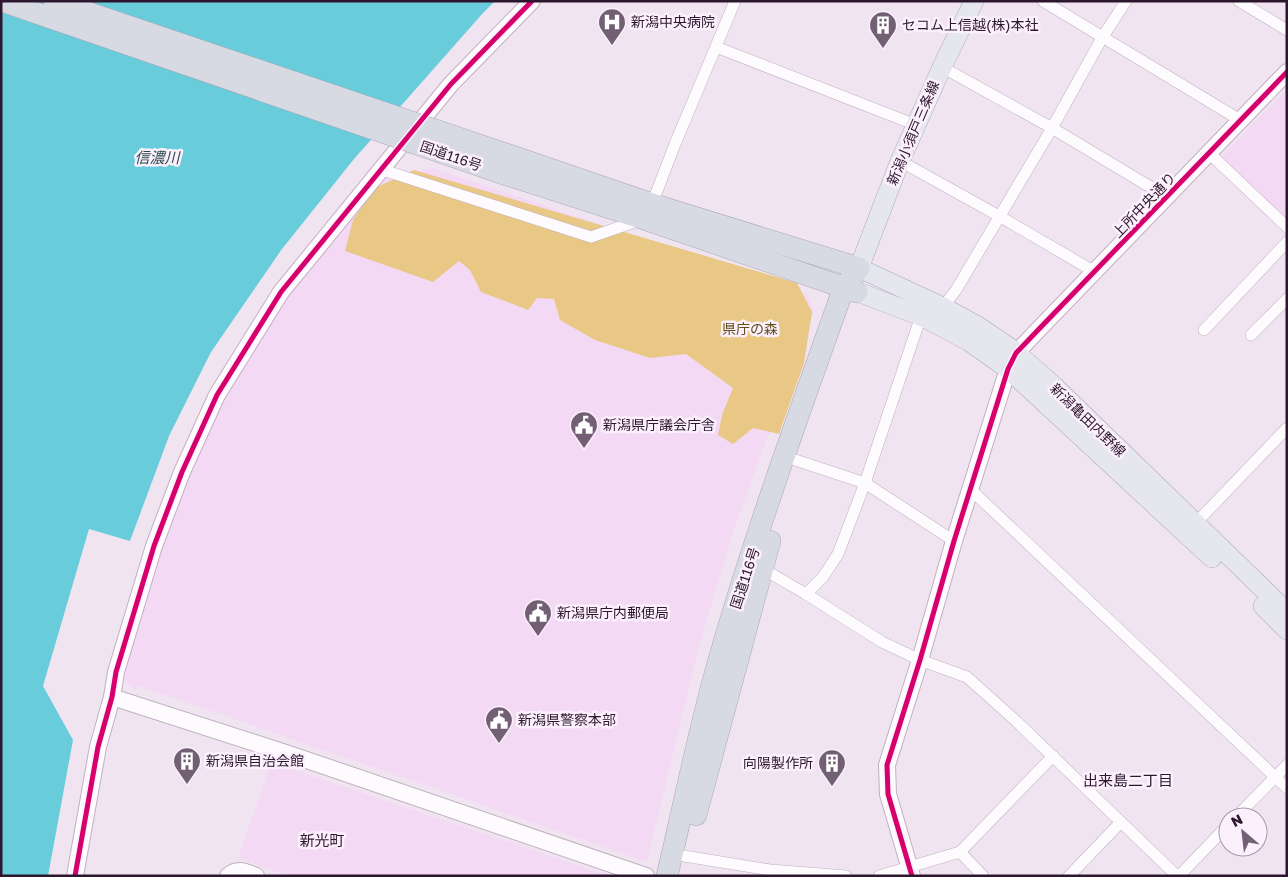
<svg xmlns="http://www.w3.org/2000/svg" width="1288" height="877" font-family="'Golos Text','Noto Sans JP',sans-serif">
  <rect width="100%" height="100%" fill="#f1e4f1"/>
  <!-- built -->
  <g fill="#f4d9f5">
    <polygon points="1287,89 1287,222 1219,158"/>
    <polygon points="433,168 807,294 814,311 734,529 699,646 647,862 139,686 134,691 126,681 124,668 160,550 188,476 224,400 286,296 386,178"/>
    <polygon points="271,762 609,876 289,876 238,858"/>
  </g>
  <!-- forest -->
  <polygon fill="#e9c784" points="414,170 797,283 812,312 804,363 779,434 753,428 733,444 718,435 722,415 733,388 686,354 650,358 595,340 560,320 554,299 537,298 528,310 481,292 470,270 459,261 433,282 345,251 353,220 375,188"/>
  <!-- water -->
  <polygon fill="#68ccdb" points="1,1 495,1 483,13 354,159 282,249 211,352 169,436 130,541 89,529 43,686 73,740 48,876 1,876"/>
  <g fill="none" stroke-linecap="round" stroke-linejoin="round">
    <!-- street casing -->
    <g stroke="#c1b0c1" stroke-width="12">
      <g id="street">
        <polyline points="1043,1 1240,120"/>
        <polyline points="1239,1 1287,30"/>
        <polyline points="716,47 916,125"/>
        <polyline points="942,67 1052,128 1167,197"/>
        <polyline points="1209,153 1287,227"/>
        <polyline points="900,161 999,216 1095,272"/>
        <polyline points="380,169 591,237 640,220"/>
        <polyline points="652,204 675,144 735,1"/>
        <polyline points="943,307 956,290 1052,128 1102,38 1126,1"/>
        <polyline points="1204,330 1287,242"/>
        <polyline points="1251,335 1287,299"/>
        <polyline points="795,460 865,483 954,541"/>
        <polyline points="970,489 1287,788"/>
        <polyline points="1195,524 1287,428"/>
        <polyline points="763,569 806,594 882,642 920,660 967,677 1016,721 1177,876"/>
        <polyline points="806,594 823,577 838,554 865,483 921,316"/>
        <polyline points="1236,817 1287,765"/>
        <polyline points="960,852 1053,756"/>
        <polyline points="684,856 770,870 846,876"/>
        <polyline points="879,876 960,852 983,876"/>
        <polyline points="1069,876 1121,822"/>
        <polyline points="1179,876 1228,825"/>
      </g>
    </g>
    <!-- secondary casing -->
    <g stroke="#c1b0c1" stroke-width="18">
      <g id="secondary">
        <polyline points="112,697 292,755 646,876"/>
        <polyline points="75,876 98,747 112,697 116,672 154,546 182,472 217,395 281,292 451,84 532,1"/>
        <path d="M228 876C238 867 246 872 256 876"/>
        <polyline points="912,876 888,794 887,765 920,660 954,541 1008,369 1016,353 1039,329 1287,72"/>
      </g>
    </g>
    <!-- primary casing -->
    <g stroke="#a9a6b6" stroke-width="20">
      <g id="primary">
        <polyline points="974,1 942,67 900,161 859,268 943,307 978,326 1012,349 1054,386 1287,612"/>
        <polyline points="858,292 921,316 970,342 1008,369 1212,558"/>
        <polyline points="1263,606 1287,630"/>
      </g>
    </g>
    <!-- highway casing -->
    <g stroke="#a9a6b6" stroke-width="22">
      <g id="highway">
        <polyline points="512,156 652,204 859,268"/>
        <polyline points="507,175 644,219 857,292"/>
        <polyline points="696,815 770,541"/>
        <path d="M667 876C684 805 698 733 718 663 754 536 800 411 844 287L859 268"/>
      </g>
    </g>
    <!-- street -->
    <use href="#street" stroke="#fdfbfd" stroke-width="11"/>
    <!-- secondary -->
    <use href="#secondary" stroke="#fdfbfd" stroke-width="16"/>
    <!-- primary -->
    <use href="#primary" stroke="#e6e7ee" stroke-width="19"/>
    <!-- highway -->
    <use href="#highway" stroke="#d8dae3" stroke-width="21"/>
    <!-- highway-bridge casing -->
    <g stroke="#a9a6b6" stroke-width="22" stroke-linecap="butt">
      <g id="highway-bridge">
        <polyline points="2,1 507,175"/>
        <polyline points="54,1 512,156"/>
      </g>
    </g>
    <!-- highway-bridge -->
    <use href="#highway-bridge" stroke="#d8dae3" stroke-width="21"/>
    <!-- cycleway casing -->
    <g stroke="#fcf0fd" stroke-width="8">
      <g id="cycleway">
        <polyline points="75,876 98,747 112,697 116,672 154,546 182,472 217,395 281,292 451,84 532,1"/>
        <polyline points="912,876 888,794 887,765 920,660 954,541 1008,369 1016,353 1039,329 1287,72"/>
      </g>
    </g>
    <!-- cycleway -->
    <use href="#cycleway" stroke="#d6006c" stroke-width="5"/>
  </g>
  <!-- icons -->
  <defs>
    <g id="hospital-pin" transform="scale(1.4375)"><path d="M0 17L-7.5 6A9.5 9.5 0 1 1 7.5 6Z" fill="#725f73" stroke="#fcf0fd"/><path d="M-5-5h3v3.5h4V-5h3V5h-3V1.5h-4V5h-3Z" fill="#fff"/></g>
    <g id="building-pin" transform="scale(1.4375)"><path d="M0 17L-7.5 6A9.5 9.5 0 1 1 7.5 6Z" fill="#725f73" stroke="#fcf0fd"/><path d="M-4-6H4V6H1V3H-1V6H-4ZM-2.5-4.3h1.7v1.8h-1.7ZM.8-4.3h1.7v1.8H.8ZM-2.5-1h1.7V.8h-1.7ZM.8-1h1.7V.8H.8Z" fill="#fff"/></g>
    <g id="civic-pin" transform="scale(1.4375)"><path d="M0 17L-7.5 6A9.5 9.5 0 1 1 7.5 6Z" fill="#725f73" stroke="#fcf0fd"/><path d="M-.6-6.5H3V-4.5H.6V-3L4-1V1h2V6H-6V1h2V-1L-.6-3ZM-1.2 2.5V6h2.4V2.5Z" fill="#fff"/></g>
  </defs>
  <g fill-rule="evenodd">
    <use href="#hospital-pin" x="612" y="22"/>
    <use href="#building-pin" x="883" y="25"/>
    <use href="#civic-pin" x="584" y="425"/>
    <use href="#civic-pin" x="538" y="613"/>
    <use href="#civic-pin" x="499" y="720"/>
    <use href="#building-pin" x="187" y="761"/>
    <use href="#building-pin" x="832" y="763"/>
  </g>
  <g text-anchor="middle" stroke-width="5" stroke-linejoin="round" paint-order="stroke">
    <!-- poi labels -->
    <g font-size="14" fill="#2d172f" stroke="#fcf0fd" text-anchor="start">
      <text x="631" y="27">新潟中央病院</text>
      <text x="902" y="30">セコム上信越(株)本社</text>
      <text x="603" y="430">新潟県庁議会庁舎</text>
      <text x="557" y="618">新潟県庁内郵便局</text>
      <text x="518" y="725">新潟県警察本部</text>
      <text x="206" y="766">新潟県自治会館</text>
      <text x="813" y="768" text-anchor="end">向陽製作所</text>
    </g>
    <!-- street labels -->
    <g font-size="14" fill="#2d172f" stroke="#fcf0fd">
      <text transform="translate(913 133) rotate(-67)" y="5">新潟小須戸三条線</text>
      <text transform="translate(451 156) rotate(19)" y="5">国道116号</text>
      <text transform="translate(1144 205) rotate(-46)" y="5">上所中央通り</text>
      <text transform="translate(1088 420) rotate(44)" y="5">新潟亀田内野線</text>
      <text transform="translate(745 578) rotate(-72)" y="5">国道116号</text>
    </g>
    <!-- park labels -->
    <g font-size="14" fill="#634e1e" stroke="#fcf0fd">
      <text x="750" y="334">県庁の森</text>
    </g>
    <!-- water labels -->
    <g font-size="15" font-style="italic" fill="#2b494c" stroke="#fcf0fd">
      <text x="157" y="163">信濃川</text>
    </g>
    <!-- neighbourhood labels -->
    <g font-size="15" fill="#2d172f" stroke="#fcf0fd">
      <text x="1128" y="786">出来島二丁目</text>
      <text x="322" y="846">新光町</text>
    </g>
  </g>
  <!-- border -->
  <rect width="1288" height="877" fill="none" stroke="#2d172f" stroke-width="5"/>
  <!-- north arrow -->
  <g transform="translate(1243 832) rotate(332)"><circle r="24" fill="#fcf0fd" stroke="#a999ab"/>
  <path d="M0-4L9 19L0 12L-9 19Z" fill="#725f73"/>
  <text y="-8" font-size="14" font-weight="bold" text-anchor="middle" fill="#2d172f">N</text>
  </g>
</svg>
